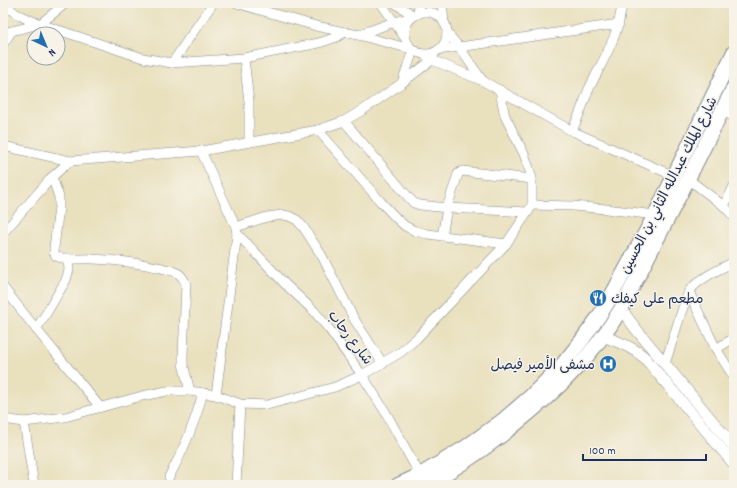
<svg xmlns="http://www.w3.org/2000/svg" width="737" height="488" font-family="Dekko,'Playpen Sans Arabic',sans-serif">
  <rect width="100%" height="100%" fill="#f7f3e8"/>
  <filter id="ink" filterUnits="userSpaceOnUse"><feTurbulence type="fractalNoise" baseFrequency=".025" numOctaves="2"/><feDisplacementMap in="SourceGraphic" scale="8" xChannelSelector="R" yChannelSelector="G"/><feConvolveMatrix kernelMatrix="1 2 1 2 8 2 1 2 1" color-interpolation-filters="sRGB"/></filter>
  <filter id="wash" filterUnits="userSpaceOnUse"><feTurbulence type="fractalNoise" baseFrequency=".012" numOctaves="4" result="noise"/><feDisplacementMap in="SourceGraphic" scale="16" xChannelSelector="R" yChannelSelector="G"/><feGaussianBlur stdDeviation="0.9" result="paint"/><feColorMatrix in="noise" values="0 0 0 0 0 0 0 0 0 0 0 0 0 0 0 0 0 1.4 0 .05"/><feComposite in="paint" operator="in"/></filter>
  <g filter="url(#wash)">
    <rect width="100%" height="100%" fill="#e9e0bd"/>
  </g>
  <g filter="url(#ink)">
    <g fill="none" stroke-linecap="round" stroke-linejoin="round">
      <!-- minor casing -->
      <g stroke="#82888e" stroke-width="10">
        <g id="minor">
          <polyline points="3,3 15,13 25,18 40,24 143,58 172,63 244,58 319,43 337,37 345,32"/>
          <polyline points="236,3 316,26 358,35 411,49"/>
          <polyline points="381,3 405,38"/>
          <polyline points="395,3 414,16"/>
          <polyline points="442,3 444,23"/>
          <circle cx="426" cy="33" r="21"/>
          <polyline points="418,14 419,3"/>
          <polyline points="3,33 40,24 66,3"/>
          <polyline points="447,33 459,47 482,80"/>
          <polyline points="358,35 394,22 411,18"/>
          <polyline points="3,44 12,31"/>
          <polyline points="438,50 619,24"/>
          <polyline points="425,55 432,60 483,81 572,131 674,176"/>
          <polyline points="244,58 249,102 249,142"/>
          <polyline points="172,63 213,3"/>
          <polyline points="402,83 413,50"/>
          <polyline points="722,112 734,116"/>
          <polyline points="344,121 409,198 414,203 420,205 447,208 528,212"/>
          <polyline points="318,130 381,202 396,218 405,226 415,231 428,234 506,244"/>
          <path d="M572 131C578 118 583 105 588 91 602 61 619 37 622 3"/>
          <polyline points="3,146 70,161 201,151 318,130 344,121 363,110 402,83 432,60 435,52"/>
          <polyline points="201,151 236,227 237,234 216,395"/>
          <path d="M52 177 59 197V207L54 248V252L56 256C65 261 83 258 93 259 116 260 139 263 162 268 167 270 174 270 179 274 183 277 184 280 186 284L183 355V364L190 391"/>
          <polyline points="688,179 724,206 734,217"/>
          <polyline points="532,205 573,206 606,209 655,215"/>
          <polyline points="724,206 734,186"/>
          <polyline points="236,227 267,217 282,215 289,216 297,220 304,228 322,256 354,319 383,364"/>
          <polyline points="3,233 52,177 70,161"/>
          <polyline points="237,234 255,252 285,284 314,311 329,329 362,375 386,413 420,475"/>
          <polyline points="442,236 447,208 458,174 462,171 532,179"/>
          <polyline points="3,287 36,329 100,407"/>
          <polyline points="689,292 716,349 734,377"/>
          <polyline points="36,329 46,314 66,280 69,270 68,259"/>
          <polyline points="716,349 734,338"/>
          <path d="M665 363C672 344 677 324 684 305 686 300 687 294 690 290 700 278 720 269 734 262"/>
          <polyline points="3,419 24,422 65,417 142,396 167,391 190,391 216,395 240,404 267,405 335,387 362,375 401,352 417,338 506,244 528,212 532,205 532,179 529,168 524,154 505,116 503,107 500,90"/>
          <polyline points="24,422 34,485"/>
          <path d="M169 477C184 450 195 422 203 393"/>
          <polyline points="236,485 240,404"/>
        </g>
      </g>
      <!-- tertiary casing -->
      <g stroke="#82888e" stroke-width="12">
        <g id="tertiary">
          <polyline points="621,309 636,329 734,447"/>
          <path d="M603 336C618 342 633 347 645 358L734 464"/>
        </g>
      </g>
      <!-- primary casing -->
      <g stroke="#82888e" stroke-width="16">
        <g id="primary">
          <polyline points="398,485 420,475 466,447 502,421 531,396 562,365 582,340 597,319 608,302 655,215 734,52"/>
          <path d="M425 485C453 471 477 454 502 435 548 399 591 360 621 309L688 179 734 87"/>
        </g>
      </g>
      <!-- minor -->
      <use href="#minor" stroke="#fff" stroke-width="9"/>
      <!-- tertiary -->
      <use href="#tertiary" stroke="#fff" stroke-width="11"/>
      <!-- primary -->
      <use href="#primary" stroke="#fff" stroke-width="14"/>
    </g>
  </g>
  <!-- icons -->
  <defs>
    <g id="restaurant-disc" transform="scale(0.9)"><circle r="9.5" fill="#1f6fb2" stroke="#f7f3e8"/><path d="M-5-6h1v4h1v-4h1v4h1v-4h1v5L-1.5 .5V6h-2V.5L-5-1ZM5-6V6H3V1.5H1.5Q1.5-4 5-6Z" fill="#fff"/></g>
    <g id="hospital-disc" transform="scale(0.9)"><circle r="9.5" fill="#1f6fb2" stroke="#f7f3e8"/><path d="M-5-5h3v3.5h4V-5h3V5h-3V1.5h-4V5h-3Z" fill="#fff"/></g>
  </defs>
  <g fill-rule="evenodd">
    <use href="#restaurant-disc" x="598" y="298"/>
    <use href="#hospital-disc" x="608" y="364"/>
  </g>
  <g text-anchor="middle" stroke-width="3" stroke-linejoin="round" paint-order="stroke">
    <!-- street labels -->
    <g font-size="14" fill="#1b2f5e" stroke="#f7f3e8">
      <text transform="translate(668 185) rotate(-63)" y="5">شارع الملك عبدالله الثاني بن الحسين</text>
      <text transform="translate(351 337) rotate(53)" y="5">شارع رحاب</text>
    </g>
    <!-- poi labels -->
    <g font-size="14" fill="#1b2f5e" stroke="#f7f3e8" text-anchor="start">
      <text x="611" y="303">مطعم على كيفك</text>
      <text x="595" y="369" text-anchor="end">مشفى الأمير فيصل</text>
    </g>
  </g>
  <!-- margin -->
  <rect width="737" height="488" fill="none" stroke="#f7f3e8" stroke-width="16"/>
  <!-- north arrow -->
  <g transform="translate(46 46) rotate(136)"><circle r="19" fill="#f7f3e8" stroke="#9fa5b1"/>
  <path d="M0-3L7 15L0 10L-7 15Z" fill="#1f6fb2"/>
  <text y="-6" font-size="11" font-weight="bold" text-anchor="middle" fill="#1b2f5e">N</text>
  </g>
  <!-- scale -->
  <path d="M583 454v6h123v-6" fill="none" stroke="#1b2f5e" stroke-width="2"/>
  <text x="589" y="454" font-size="12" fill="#1b2f5e" stroke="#f7f3e8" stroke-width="3" paint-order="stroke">100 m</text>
</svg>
